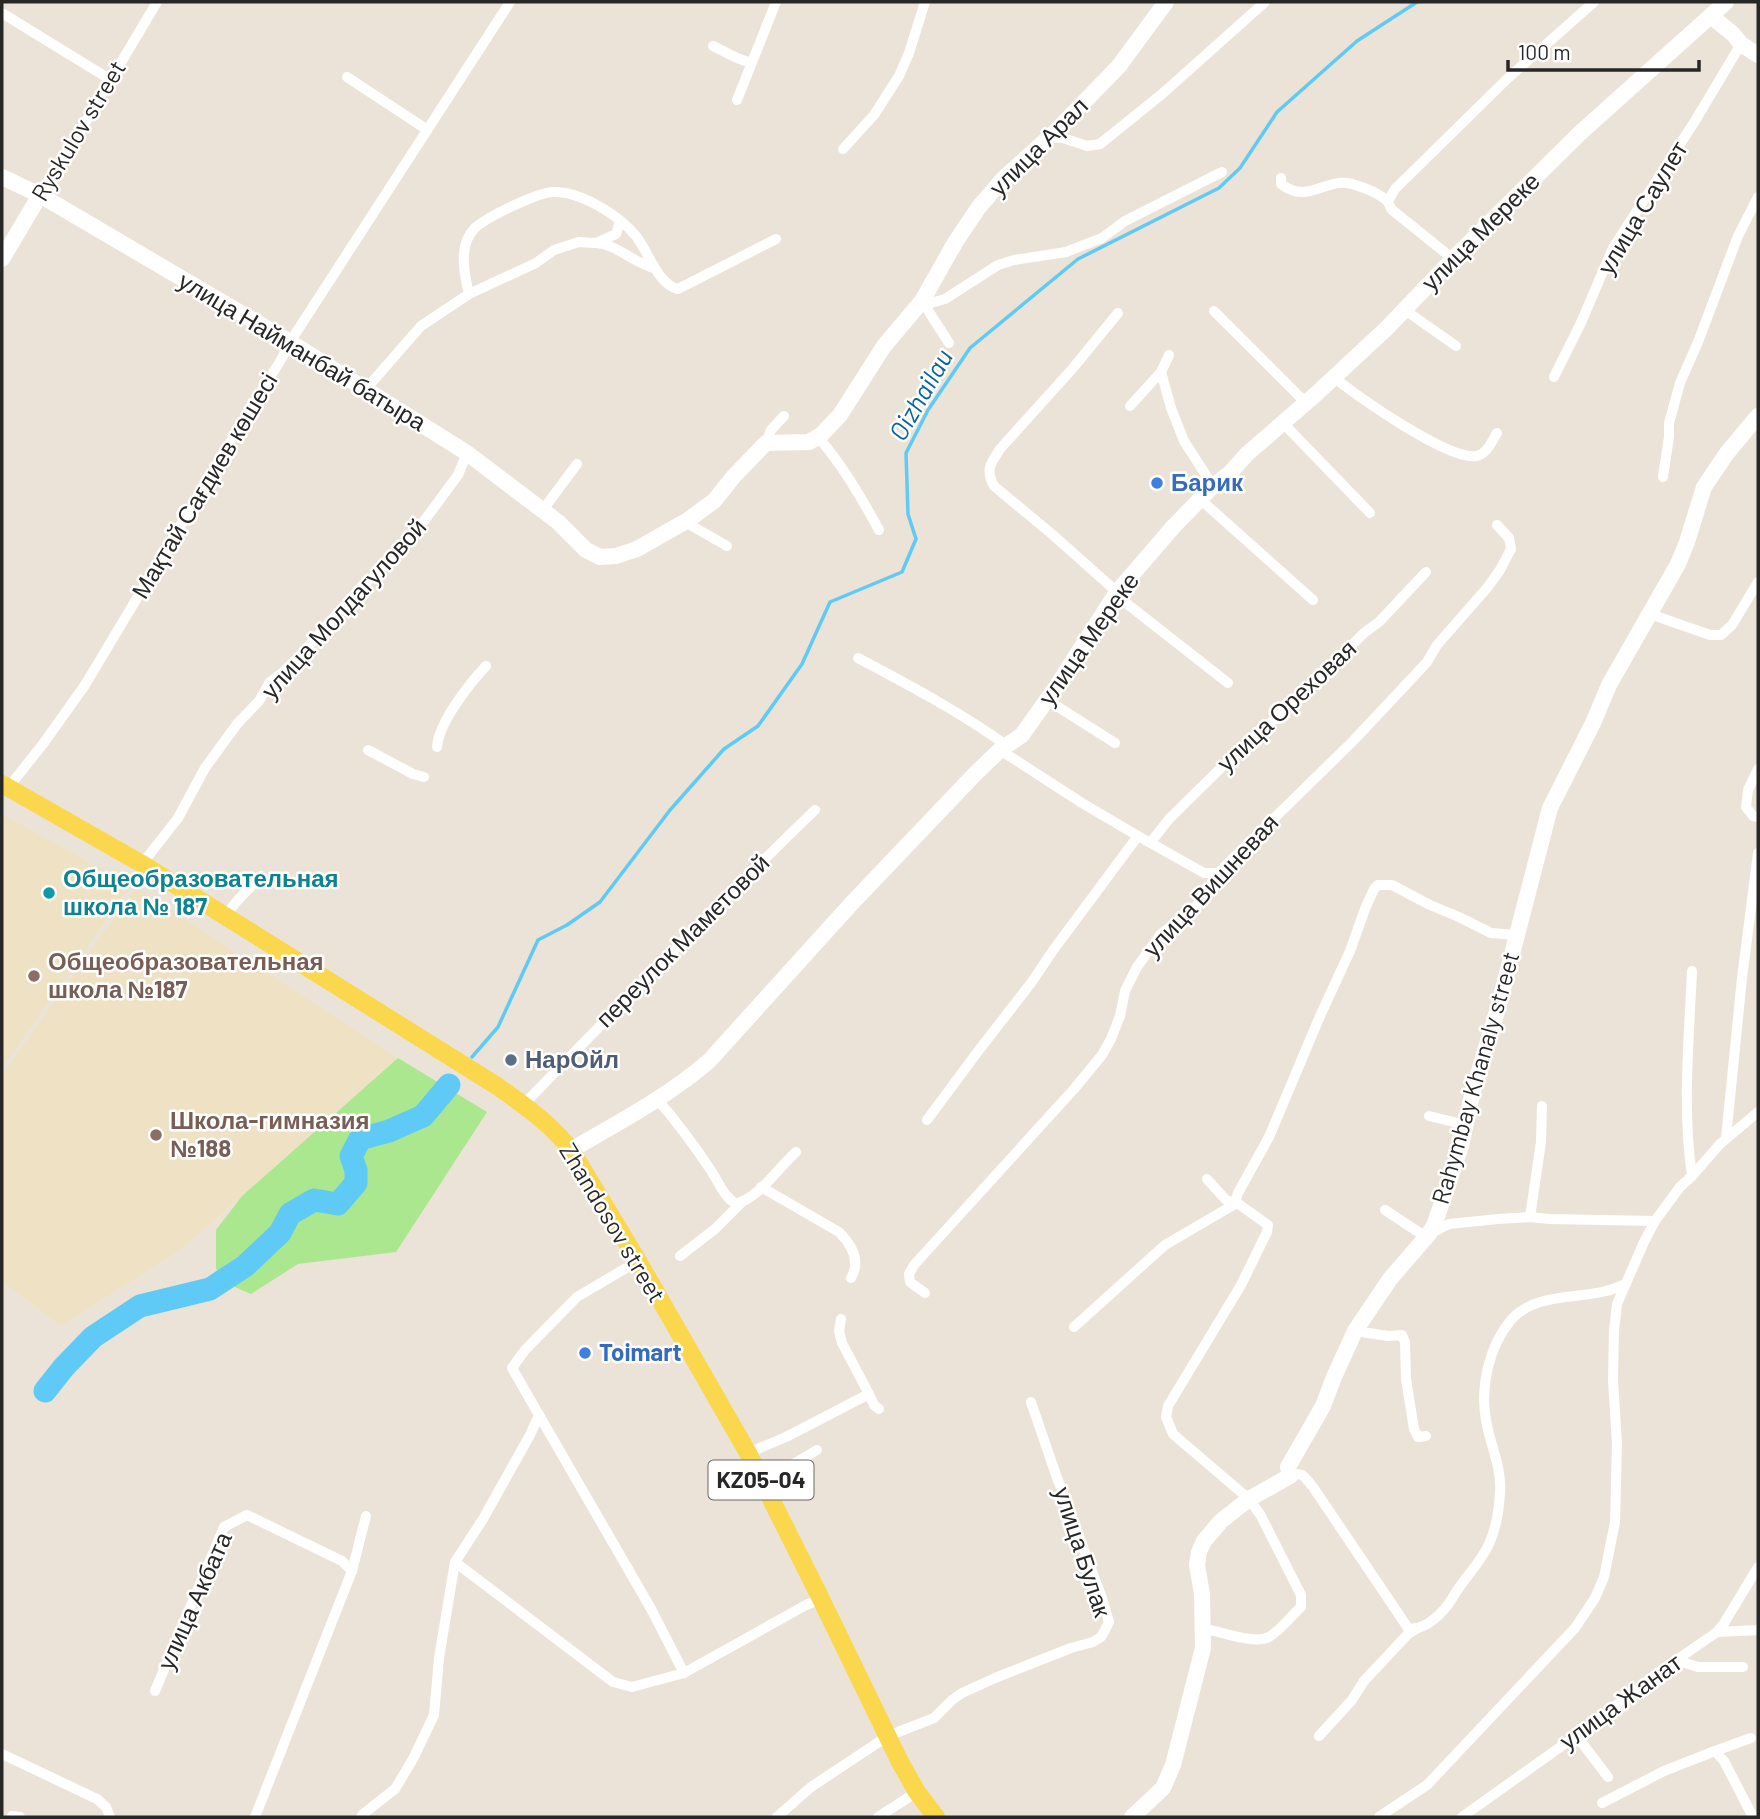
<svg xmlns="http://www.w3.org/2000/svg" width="1760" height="1819" font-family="Barlow,sans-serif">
  <rect width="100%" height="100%" fill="#ebe3d7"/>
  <!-- education -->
  <g fill="#efe2c4">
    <polygon points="2,814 130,885 2,1068"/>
    <polygon points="136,887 398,1058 184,1247 61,1326 2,1281 2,1075"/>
  </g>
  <!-- green -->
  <polygon fill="#aae78e" points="398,1058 487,1112 396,1252 298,1264 251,1294 235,1287 216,1269 216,1230 242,1196"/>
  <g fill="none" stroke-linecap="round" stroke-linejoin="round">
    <!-- stream -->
    <polyline stroke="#60caf7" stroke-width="3.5" points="472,1057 498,1027 538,940 567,925 600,902 670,810 724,749 758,726 802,664 830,602 902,572 916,539 908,514 906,453 928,410 970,348 1078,259 1219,188 1240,168 1277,112 1357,41 1417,2"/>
    <!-- river -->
    <polyline stroke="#60caf7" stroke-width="23" points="45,1391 64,1367 93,1337 140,1306 210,1289 245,1266 280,1233 290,1214 314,1200 338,1204 356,1183 356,1170 351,1156 360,1139 389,1131 423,1116 449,1085"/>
    <!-- street -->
    <g stroke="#fff" stroke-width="10">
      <polyline points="2,13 111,80"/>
      <polyline points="713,46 737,58 751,63"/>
      <polyline points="347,77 426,129"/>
      <polyline points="737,100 776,2"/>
      <polyline points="1050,137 1063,138 1087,146 1100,144 1162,94 1265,2"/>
      <polyline points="843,149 874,115 899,76 909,53 925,2"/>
      <path d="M1281 178V184C1303 201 1317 186 1339 183 1351 181 1377 192 1386 200 1389 203 1389 204 1391 209L1453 259"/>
      <polyline points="40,195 88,118 157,2"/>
      <polyline points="1388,201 1395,189 1507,79 1594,2"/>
      <path d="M596 243C617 244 633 263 654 268"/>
      <polyline points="469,294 536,263 554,250 579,242 596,243 616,234 620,221"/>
      <polyline points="922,301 931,303 945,299 998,265 1014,260 1066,252 1102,238 1125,221 1222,172"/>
      <polyline points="922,301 949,343"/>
      <polyline points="1405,310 1456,346"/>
      <polyline points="1214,311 1306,403"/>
      <path d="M1118 313 1073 368 1000 449C991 463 985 469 994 486L1053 535 1117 592 1126 603 1228 683"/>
      <polyline points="1169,355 1161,372 1171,408 1184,441 1213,486"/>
      <polyline points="1554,377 1580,325 1613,248 1695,121 1741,44"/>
      <path d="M1335 378C1356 396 1450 461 1476 456 1487 454 1492 441 1497 433"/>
      <path d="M366 389 421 326 469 294C464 274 458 244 475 228 487 217 536 193 553 192 580 191 619 215 636 236 648 251 658 285 678 289L776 239"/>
      <polyline points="1130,406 1161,372"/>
      <polyline points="1283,423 1370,513"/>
      <path d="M818 437C843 466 861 497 879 530"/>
      <polyline points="766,443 771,430 784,416"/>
      <polyline points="1663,477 1669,437 1669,423 1680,383 1698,342 1738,236 1758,197"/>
      <polyline points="1201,500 1313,600"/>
      <polyline points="542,511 577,464"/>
      <polyline points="685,522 727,546"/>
      <polyline points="1650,614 1710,635 1721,635 1732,625 1758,582"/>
      <path d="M858 658C909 685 960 712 1006 745"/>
      <polyline points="1047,700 1115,743"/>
      <path d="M437 747C439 722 469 684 486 666"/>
      <polyline points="368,750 413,774 424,777"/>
      <polyline points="1000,750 1082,803 1138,836 1204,873 1218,873"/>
      <polyline points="1758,769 1748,790 1746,807 1753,816 1758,817"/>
      <polyline points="8,788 43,744 85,685 231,441 282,358 290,342 510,2"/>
      <polyline points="1151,842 1169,819 1226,763 1308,689 1364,633 1379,622 1426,572"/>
      <polyline points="142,864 178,818 205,768 237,724 259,701 270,682 282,673 296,660 361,587 375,575 410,540 458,475 467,453"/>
      <polyline points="225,916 237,901 261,876"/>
      <path d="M657 1099C677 1122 694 1145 710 1169 718 1181 724 1197 736 1204 760 1197 778 1168 796 1152"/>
      <path d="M523 1105C620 1006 715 906 815 810"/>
      <polyline points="1429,1116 1466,1125"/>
      <polyline points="927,1120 979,1050 1031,983 1054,949 1138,836"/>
      <polyline points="1726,1138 1742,978 1758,853"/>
      <path d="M1692 1176C1682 1108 1689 1040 1692 971"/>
      <path d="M761 1187 839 1232C852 1245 861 1261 851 1278"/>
      <polyline points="1385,1210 1426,1237"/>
      <polyline points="1530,1217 1541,1142 1542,1106"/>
      <polyline points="1431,1233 1449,1224 1498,1219 1530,1217 1549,1219 1655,1221"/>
      <polyline points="680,1256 715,1229 741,1203"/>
      <polyline points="925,1293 910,1282 909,1274 914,1265 1074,1089 1102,1055 1111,1039 1120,1016 1125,991 1137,967 1161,934 1195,908 1218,873 1353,741 1415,675 1427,662 1437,645 1487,588 1500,570 1511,549 1509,538 1497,525"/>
      <polyline points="1074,1327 1165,1245 1235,1204 1238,1193 1269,1137 1320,1016 1350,951 1365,909 1374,889 1378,885 1392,885 1430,905 1459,917 1491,933 1517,935"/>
      <polyline points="1355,1331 1388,1336 1402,1335 1405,1342 1406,1379 1414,1429 1418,1437 1426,1436"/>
      <polyline points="869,1394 874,1405 879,1409"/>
      <polyline points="539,1415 650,1607 684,1673 806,1605 821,1599"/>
      <polyline points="748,1453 786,1437 869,1394 842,1343 839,1331 841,1319"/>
      <path d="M1290 1476C1304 1471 1304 1477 1313 1487L1408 1628C1425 1632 1445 1611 1453 1597 1463 1579 1480 1564 1489 1544 1496 1529 1499 1509 1500 1493 1502 1467 1490 1445 1486 1420 1480 1387 1489 1346 1511 1320 1535 1293 1575 1299 1606 1291 1613 1290 1619 1286 1626 1284"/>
      <polyline points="763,1482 817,1450"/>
      <polyline points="455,1562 613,1682 632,1687 684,1673"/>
      <path d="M1204 1629C1221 1631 1254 1645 1269 1637 1281 1630 1291 1616 1301 1607V1595L1261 1516 1249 1499 1173 1434 1166 1417 1168 1406 1241 1285 1267 1232 1268 1225 1240 1205 1226 1200 1207 1179"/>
      <polyline points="1717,1632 1758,1630"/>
      <polyline points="1676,1660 1698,1667 1743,1667"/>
      <polyline points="155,1691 224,1527 247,1515 342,1561 352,1571"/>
      <polyline points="1576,1735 1608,1777"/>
      <polyline points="1319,1736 1352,1700 1364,1681 1408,1634 1416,1629"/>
      <polyline points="1715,1751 1751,1738"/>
      <polyline points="2,1754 97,1799 106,1807 110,1817"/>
      <polyline points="1602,1803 1664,1771 1715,1751 1724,1761 1753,1817"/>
      <polyline points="12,1816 20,1817"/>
      <polyline points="255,1817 352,1571 366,1516"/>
      <polyline points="361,1817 363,1814 395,1789 413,1759 434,1715 439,1658 455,1562 483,1519 530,1435 539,1415 512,1368 525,1350 577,1297 638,1261"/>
      <polyline points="777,1817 811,1787 888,1736 934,1718 952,1700 962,1693 995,1678 1071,1648 1093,1642 1101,1637 1105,1630 1109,1622 1102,1598 1056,1475 1031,1402"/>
      <polyline points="878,1817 917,1792"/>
      <polyline points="1379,1817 1427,1785 1575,1628 1595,1598 1604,1577 1615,1522 1617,1444 1613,1380 1614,1330 1617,1304 1644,1242 1655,1221 1680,1187 1692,1176 1720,1144 1758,1112"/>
      <polyline points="1462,1817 1591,1725 1659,1672 1717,1632 1723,1625 1758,1567"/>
    </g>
    <!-- secondary -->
    <g stroke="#fff" stroke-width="16">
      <polyline points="1711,16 1733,34 1741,44 1758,55"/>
      <polyline points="2,177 40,195 290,342 467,453 558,522 586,550 600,557 616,556 637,549 688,520 714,501 734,476 766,443 809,442 821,435 840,415 884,346 922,301 956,241 979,207 1003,179 1056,131 1119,66 1166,2"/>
      <polyline points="2,259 40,195"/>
      <path d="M571 1150C618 1123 667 1097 709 1061L852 903 975 774 1000 750 1022 735 1056 687 1117 592 1174 526 1213 486 1230 473 1247 454 1316 394 1387 328 1453 259 1579 134 1726 2"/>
      <polyline points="1132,1817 1163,1788 1173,1765 1203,1648 1202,1594 1197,1565 1199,1552 1204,1541 1221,1521 1249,1499 1290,1476 1288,1467 1323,1406 1334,1377 1355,1331 1390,1279 1428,1235 1434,1226 1461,1146 1473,1091 1498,1008 1550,808 1593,723 1609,685 1678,564 1687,542 1704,487 1727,453 1758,416"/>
    </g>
    <!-- primary -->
    <path stroke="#fad74d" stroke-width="18" d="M2 784 142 864 497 1086C524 1105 551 1124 571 1150L638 1261 748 1453 821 1599 900 1762 917 1792 936 1817"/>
  </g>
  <!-- markers -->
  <g fill="#3f7fe0" stroke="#fff" stroke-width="2.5">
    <circle cx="1157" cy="483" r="7"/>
    <circle cx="585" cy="1353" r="7"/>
  </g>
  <circle fill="#0f9aa8" stroke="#fff" stroke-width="2.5" cx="49" cy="893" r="7"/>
  <g fill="#8d6e63" stroke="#fff" stroke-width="2.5">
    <circle cx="34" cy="976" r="7"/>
    <circle cx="156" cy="1135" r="7"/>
  </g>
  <circle fill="#5c6f8a" stroke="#fff" stroke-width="2.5" cx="511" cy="1060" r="7"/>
  <g text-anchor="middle" stroke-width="5" stroke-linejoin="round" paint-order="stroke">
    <!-- shield labels -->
    <rect fill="#fff" stroke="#686868" stroke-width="2" x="708.5" y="1460.5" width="105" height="39" rx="5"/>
    <g font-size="23" font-weight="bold" fill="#272727">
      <text x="761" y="1488">KZ05-04</text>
    </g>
    <!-- street labels -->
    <g font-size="24" fill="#272727" stroke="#fff">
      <text transform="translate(79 131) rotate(-59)" y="8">Ryskulov street</text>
      <text transform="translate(1039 147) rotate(-45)" y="8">улица Арал</text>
      <text transform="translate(1643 208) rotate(-59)" y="8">улица Саулет</text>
      <text transform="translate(1481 232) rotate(-45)" y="8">улица Мереке</text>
      <text transform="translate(302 352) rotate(31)" y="8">улица Найманбай батыра</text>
      <text transform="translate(205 486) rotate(-59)" y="8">Мақтай Сағдиев көшесі</text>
      <text transform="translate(344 609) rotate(-48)" y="8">улица Молдагуловой</text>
      <text transform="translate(1089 639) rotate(-55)" y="8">улица Мереке</text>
      <text transform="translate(1287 706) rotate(-43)" y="8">улица Ореховая</text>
      <text transform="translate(1211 886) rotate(-47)" y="8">улица Вишневая</text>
      <text transform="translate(683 941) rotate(-45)" y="8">переулок Маметовой</text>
      <text transform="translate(1476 1078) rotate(-74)" y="8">Rahymbay Khanaly street</text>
      <text transform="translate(612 1223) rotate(59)" y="8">Zhandosov street</text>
      <text transform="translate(1082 1552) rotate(72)" y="8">улица Булак</text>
      <text transform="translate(195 1601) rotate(-66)" y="8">улица Акбата</text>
      <text transform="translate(1621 1702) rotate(-36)" y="8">улица Жанат</text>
    </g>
    <!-- shop labels -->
    <g font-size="24" font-weight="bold" fill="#366cbe" stroke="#fff" text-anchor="start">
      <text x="1171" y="491">Барик</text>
      <text x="599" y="1361">Toimart</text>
    </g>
    <!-- culture labels -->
    <g font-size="24" font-weight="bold" fill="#0d838f" stroke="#fff" text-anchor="start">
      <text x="63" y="887">Общеобразовательная<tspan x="63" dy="28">школа № 187</tspan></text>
    </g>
    <!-- education labels -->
    <g font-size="24" font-weight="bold" fill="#785e54" stroke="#fff" text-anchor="start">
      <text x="48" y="970">Общеобразовательная<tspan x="48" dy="28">школа №187</tspan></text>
      <text x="170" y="1129">Школа-гимназия<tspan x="170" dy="28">№188</tspan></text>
    </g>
    <!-- service labels -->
    <g font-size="24" font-weight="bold" fill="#4e5e75" stroke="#fff" text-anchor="start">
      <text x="525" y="1068">НарОйл</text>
    </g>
    <!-- water labels -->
    <g font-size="26" font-style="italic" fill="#04659e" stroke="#fff">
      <text transform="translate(921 395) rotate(-60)" y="9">Oizhailau</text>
    </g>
  </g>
  <!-- border -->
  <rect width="1760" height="1819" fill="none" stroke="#272727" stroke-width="7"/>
  <!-- scale -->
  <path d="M1508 60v10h191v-10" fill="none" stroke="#272727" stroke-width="3.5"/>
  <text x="1518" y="60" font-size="21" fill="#272727" stroke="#ffffff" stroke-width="5" paint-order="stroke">100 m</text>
</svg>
